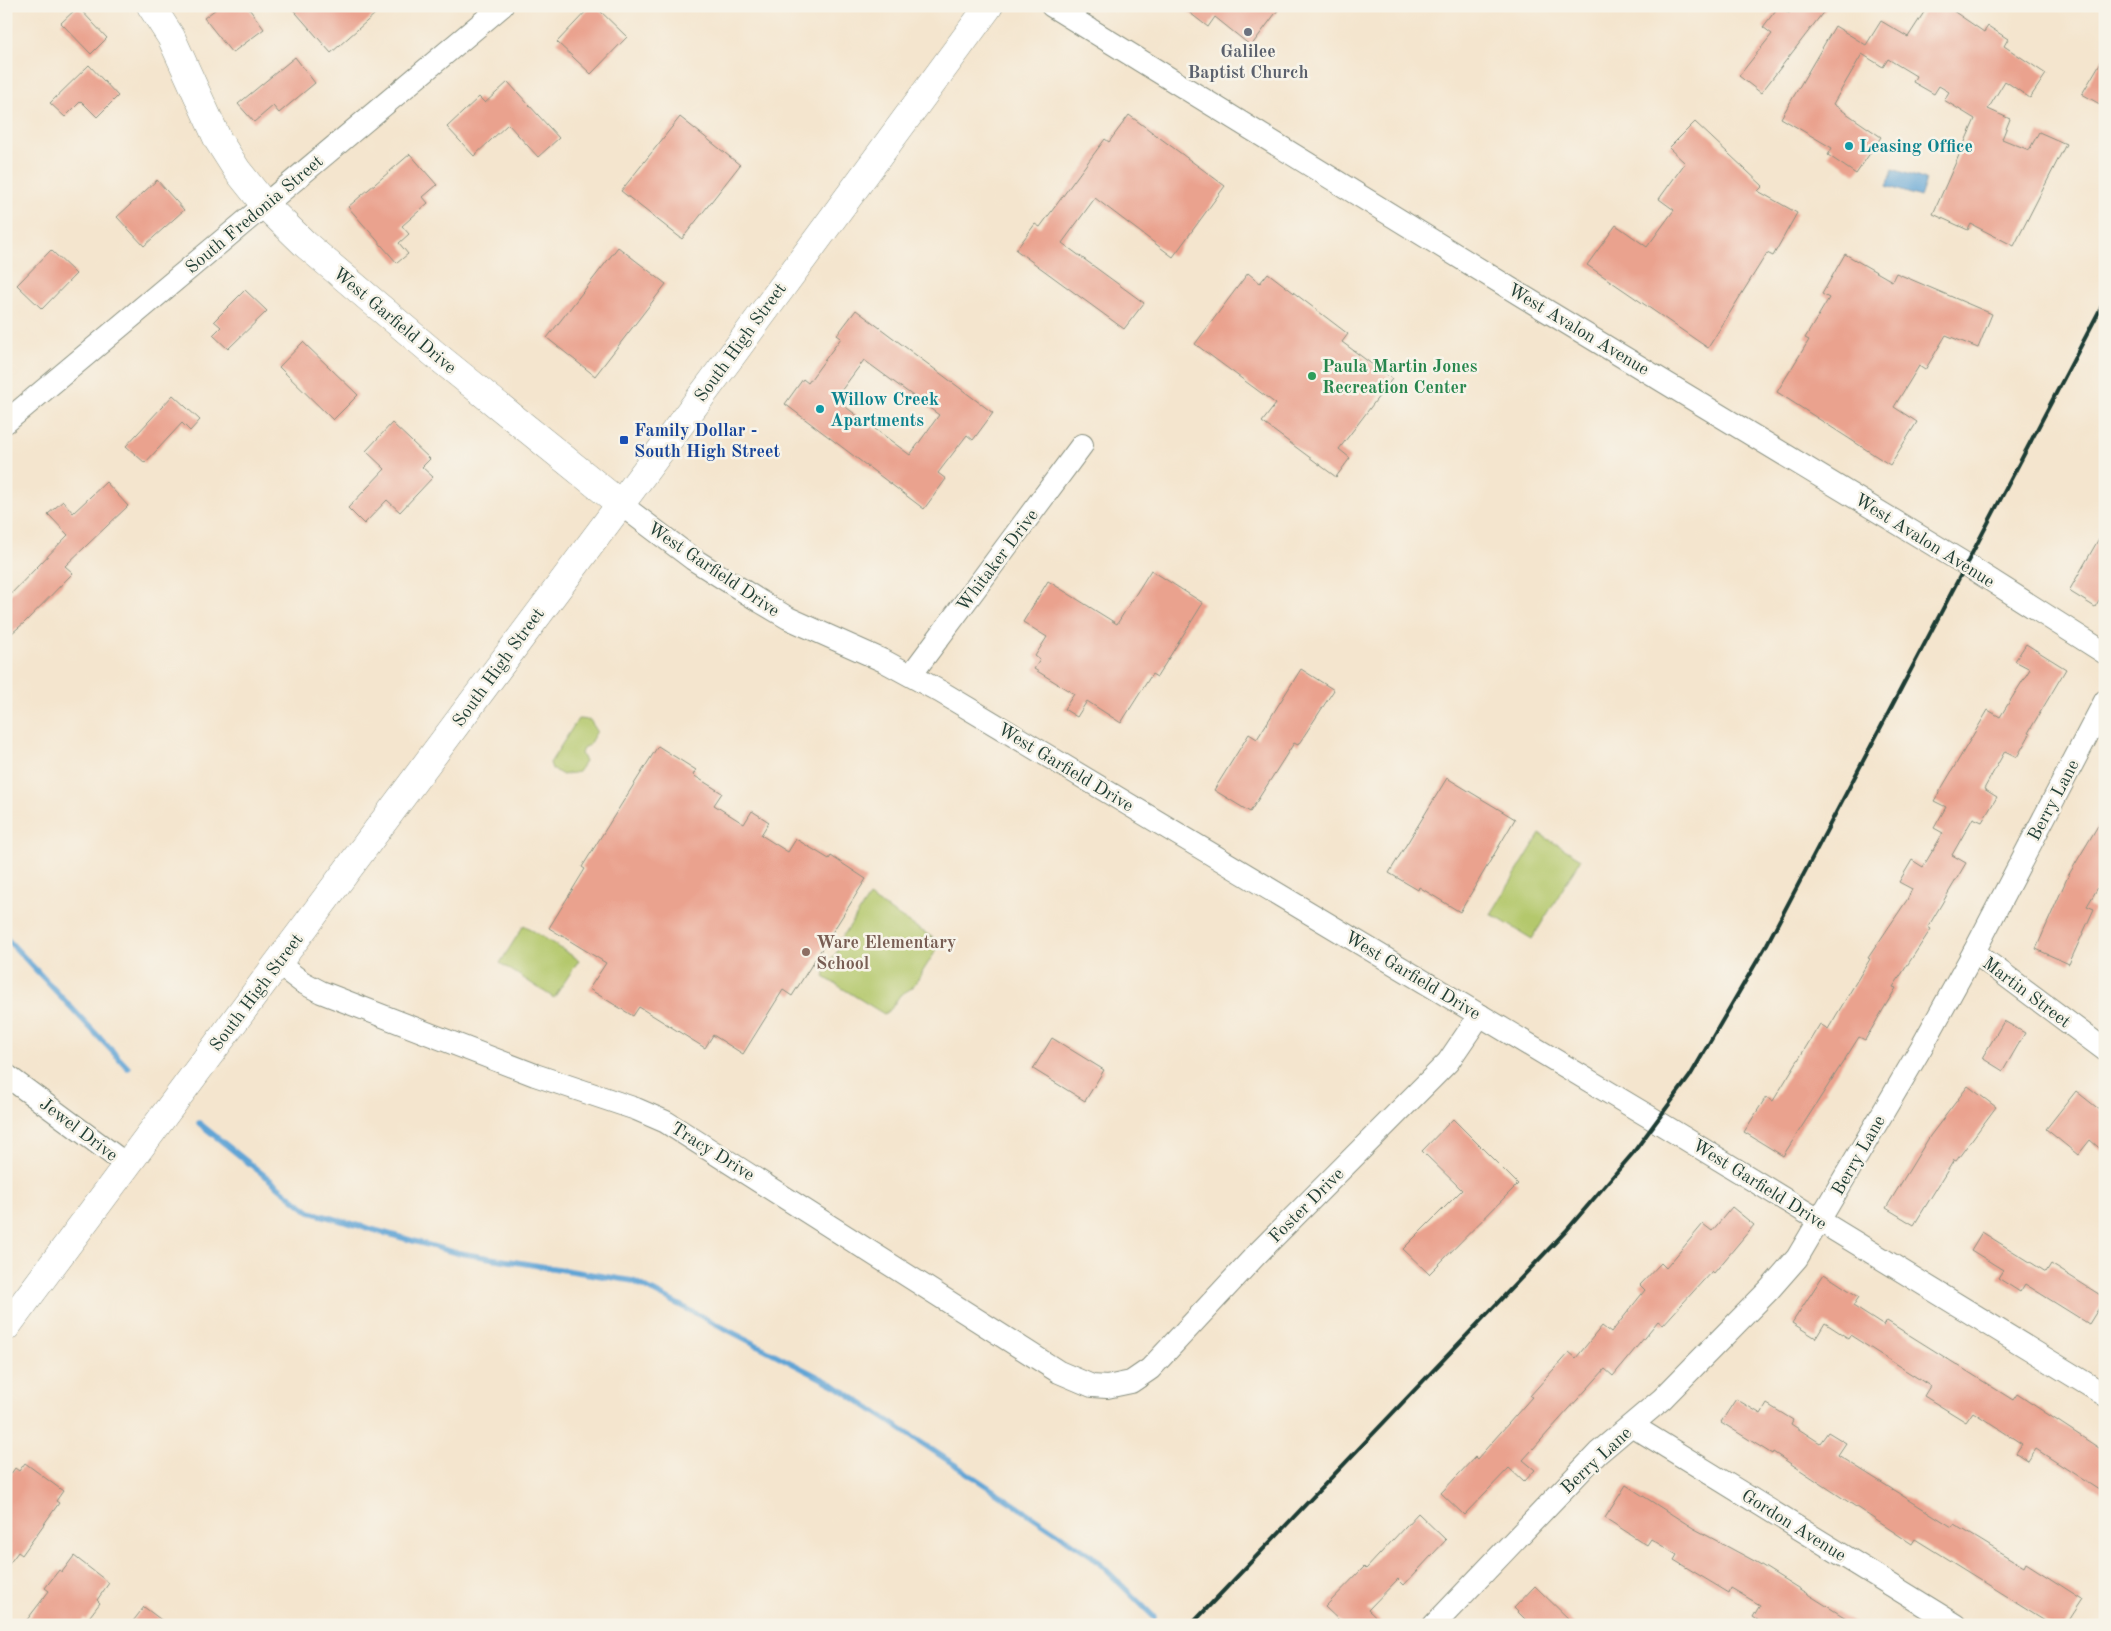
<svg xmlns="http://www.w3.org/2000/svg" width="2111" height="1631" font-family="'Old Standard TT',serif">
  <rect width="100%" height="100%" fill="#f7f3e8"/>
  <filter id="ink" filterUnits="userSpaceOnUse"><feTurbulence type="fractalNoise" baseFrequency=".02" numOctaves="2"/><feDisplacementMap in="SourceGraphic" scale="10" xChannelSelector="R" yChannelSelector="G"/><feConvolveMatrix kernelMatrix="1 2 1 2 8 2 1 2 1" color-interpolation-filters="sRGB"/></filter>
  <filter id="wash" filterUnits="userSpaceOnUse"><feTurbulence type="fractalNoise" baseFrequency=".0096" numOctaves="4" result="noise"/><feDisplacementMap in="SourceGraphic" scale="20" xChannelSelector="R" yChannelSelector="G"/><feGaussianBlur stdDeviation="1.12" result="paint"/><feColorMatrix in="noise" values="0 0 0 0 0 0 0 0 0 0 0 0 0 0 0 0 0 1.4 0 .05"/><feComposite in="paint" operator="in"/></filter>
  <g filter="url(#wash)">
    <rect width="100%" height="100%" fill="#f4e5ce"/>
    <!-- green -->
    <g fill="#b4c86c" stroke="#6a8250">
      <polygon points="578,719 590,720 597,731 588,746 584,747 581,753 585,762 578,772 563,775 552,769 550,763"/>
      <polygon points="1540,834 1581,859 1532,939 1491,914"/>
      <path d="M869 897 941 943 912 988 900 995 891 1009 884 1014 824 977C825 962 841 954 841 939Z"/>
      <polygon points="524,925 579,960 554,998 500,963"/>
    </g>
    <!-- water -->
    <polygon fill="#60a4d5" stroke="#407084" points="1893,169 1926,180 1920,197 1887,186"/>
    <g fill="none" stroke-linecap="round" stroke-linejoin="round">
      <!-- stream -->
      <g stroke="#60a4d5" stroke-width="5.5">
        <polyline points="6,938 128,1068"/>
        <polyline points="199,1123 310,1212 453,1252 633,1281 836,1386 1092,1556 1154,1617"/>
      </g>
    </g>
    <g id="blocks">
      <!-- building -->
      <g fill="#eaa28e" fill-rule="evenodd">
        <polygon points="220,6 247,6 264,29 232,53 204,18"/>
        <polygon points="290,6 384,6 331,53"/>
        <polygon points="591,6 595,6 627,37 591,74 557,42"/>
        <polygon points="1181,6 1281,6 1251,46 1215,17 1208,27"/>
        <polygon points="1779,6 1789,13 1794,6 1828,6 1761,93 1739,76 1772,34 1763,27"/>
        <polygon points="1928,6 1946,6 1984,32 1988,26 2008,39 2004,46 2046,74 2030,98 2005,81 1988,109 2010,119 2002,139 2029,150 2039,132 2066,144 2014,246 1971,224 1968,230 1933,214 1975,119 1944,100 1949,92 1939,86 1934,94 1913,82 1916,76 1888,59 1883,67 1862,54 1833,104 1881,137 1856,174 1828,155 1832,148 1781,118 1835,26 1866,45 1881,21 1908,37"/>
        <polygon points="78,7 107,38 91,54 61,23"/>
        <polygon points="2105,55 2105,107 2082,94"/>
        <polygon points="295,57 315,83 279,113 273,106 254,122 238,104"/>
        <polygon points="89,65 118,96 97,117 81,101 65,117 50,103"/>
        <polygon points="508,82 559,138 538,157 508,124 474,156 447,127 479,97 485,103"/>
        <polygon points="1129,115 1225,186 1173,257 1095,198 1062,243 1144,303 1124,329 1016,250 1035,224 1040,227 1105,139 1109,142"/>
        <polygon points="680,117 740,165 682,239 621,191"/>
        <polygon points="1695,122 1763,186 1758,191 1797,213 1773,256 1767,253 1708,348 1587,265 1616,225 1647,247 1674,210 1659,199 1685,163 1669,148"/>
        <polygon points="410,154 437,185 423,197 428,203 402,226 409,234 399,243 408,254 397,263 348,207"/>
        <polygon points="157,180 184,210 144,246 117,217"/>
        <polygon points="618,247 666,284 595,376 547,338"/>
        <polygon points="51,250 76,274 42,309 17,285"/>
        <polygon points="1845,254 1892,281 1896,273 1992,314 1978,348 1946,335 1925,370 1919,366 1894,407 1917,422 1890,465 1777,392 1809,340 1805,338 1829,298 1822,294"/>
        <polygon points="1248,273 1260,283 1268,273 1348,334 1342,342 1392,379 1339,449 1350,458 1336,477 1262,422 1276,404 1195,344"/>
        <polygon points="245,290 267,311 228,349 213,335 221,327 214,321"/>
        <path d="M856 310 993 413 973 440 967 435 938 473 946 479 924 509 785 404 803 379 808 383 841 338 837 335ZM864 360 939 415 910 455 835 399Z"/>
        <polygon points="303,342 358,395 333,420 279,367"/>
        <polygon points="173,395 200,420 190,431 182,423 145,463 126,446"/>
        <polygon points="392,423 430,459 422,467 433,477 400,512 387,500 364,524 348,508 385,469 366,451"/>
        <polygon points="106,482 128,506 65,566 73,573 24,623 6,638 6,599 68,535 48,514 63,501 73,513"/>
        <polygon points="2105,528 2105,590 2095,607 2069,591"/>
        <polygon points="1151,570 1203,603 1157,677 1152,674 1121,723 1087,701 1077,717 1064,709 1074,694 1034,669 1040,660 1035,656 1047,637 1023,622 1048,581 1117,624"/>
        <polygon points="2026,644 2066,669 2028,733 2030,734 2017,757 2005,751 1984,789 1997,797 1982,822 1973,818 1952,855 1966,863 1928,927 1931,929 1893,987 1896,988 1865,1040 1859,1037 1783,1156 1744,1132 1766,1097 1773,1101 1820,1024 1828,1029 1870,959 1868,958 1907,900 1912,889 1899,882 1912,860 1923,867 1943,833 1934,828 1946,807 1934,801 1988,710 2000,717 2030,669 2015,661"/>
        <polygon points="1301,669 1334,690 1298,745 1294,743 1250,812 1214,790 1249,734 1257,739"/>
        <polygon points="658,746 696,770 693,775 722,793 714,805 744,824 752,811 769,822 761,835 788,852 796,839 829,859 831,856 866,879 792,996 783,990 743,1054 713,1035 705,1048 639,1007 633,1016 589,989 606,963 549,928 585,869 582,867"/>
        <polygon points="1447,778 1515,819 1460,912 1419,887 1418,890 1389,873"/>
        <polygon points="2105,814 2105,876 2087,906 2094,909 2069,964 2036,949 2068,876"/>
        <polygon points="2004,1021 2025,1033 2003,1071 1982,1058"/>
        <polygon points="1052,1038 1104,1070 1085,1101 1033,1069"/>
        <polygon points="1968,1086 1996,1107 1956,1161 1954,1160 1914,1225 1886,1208 1930,1136"/>
        <polygon points="2076,1091 2105,1114 2105,1153 2090,1140 2078,1155 2046,1129"/>
        <polygon points="1453,1119 1518,1184 1429,1274 1403,1249 1462,1190 1422,1151"/>
        <polygon points="1732,1207 1754,1225 1714,1273 1712,1271 1663,1325 1658,1321 1613,1376 1605,1369 1523,1460 1535,1470 1524,1482 1509,1468 1464,1515 1441,1493 1475,1457 1477,1459 1532,1397 1530,1396 1569,1352 1576,1358 1602,1326 1611,1333 1645,1290 1640,1285 1661,1263 1666,1268 1703,1224 1712,1231"/>
        <polygon points="1982,1232 2046,1272 2051,1264 2105,1298 2089,1324 2025,1284 2020,1292 1998,1278 2003,1270 1971,1250"/>
        <polygon points="1824,1274 1859,1297 1853,1306 1884,1326 1887,1321 2013,1400 2017,1394 2105,1452 2105,1494 2036,1449 2028,1461 2016,1453 2022,1444 1973,1412 1966,1422 1924,1396 1930,1386 1850,1335 1848,1338 1825,1323 1816,1338 1792,1323"/>
        <polygon points="1736,1399 1761,1414 1767,1404 1793,1420 1791,1424 1820,1443 1828,1432 1846,1443 1838,1455 1952,1527 1954,1524 2024,1567 2026,1563 2082,1599 2065,1625 2053,1625 1915,1539 1912,1544 1773,1452 1772,1454 1721,1422"/>
        <polygon points="25,1463 63,1491 56,1501 59,1503 22,1555 18,1552 6,1568 6,1481 15,1468 19,1471"/>
        <polygon points="1626,1485 1693,1528 1758,1563 1857,1625 1765,1625 1753,1617 1760,1605 1731,1588 1729,1593 1674,1560 1677,1555 1651,1539 1647,1545 1605,1518"/>
        <polygon points="1418,1513 1446,1540 1404,1585 1398,1579 1368,1610 1384,1625 1344,1625 1325,1607 1364,1567 1366,1569"/>
        <polygon points="74,1556 109,1583 97,1600 100,1603 87,1620 84,1618 79,1625 23,1625 49,1591 45,1588 59,1570 62,1572"/>
        <polygon points="1535,1586 1575,1625 1531,1625 1514,1608"/>
        <polygon points="144,1607 168,1625 130,1625"/>
      </g>
    </g>
  </g>
  <g filter="url(#ink)">
    <use href="#blocks" fill-opacity="0" stroke="#8a9181" stroke-width="1"/>
    <g fill="none" stroke-linecap="round" stroke-linejoin="round">
      <!-- street casing -->
      <g stroke="#8a9181" stroke-width="24">
        <g id="street">
          <polyline points="1052,6 1524,297 1967,565 2105,653"/>
          <polyline points="6,422 502,6"/>
          <polyline points="619,503 693,559 761,602 788,618 884,661 941,692 1658,1122 2105,1395"/>
          <polyline points="911,675 1082,445"/>
          <polyline points="1974,952 2105,1050"/>
          <polyline points="277,963 302,982 321,992 535,1075 636,1109 666,1122 1059,1372 1092,1386 1107,1387 1131,1382 1150,1369 1256,1255 1448,1062 1480,1015"/>
          <polyline points="6,1075 127,1165"/>
          <polyline points="1633,1426 1956,1625"/>
          <polyline points="1434,1625 1598,1453 1662,1399 1769,1290 1797,1258 1921,1048 1974,952 2105,701"/>
        </g>
      </g>
      <!-- secondary casing -->
      <g stroke="#8a9181" stroke-width="29">
        <g id="secondary">
          <polyline points="151,6 171,37 218,140 237,170 265,205 305,244 437,356 619,503"/>
          <polyline points="6,1327 732,355 989,6"/>
        </g>
      </g>
      <!-- street -->
      <use href="#street" stroke="#fff" stroke-width="22"/>
      <!-- secondary -->
      <use href="#secondary" stroke="#fff" stroke-width="28"/>
      <!-- rail -->
      <polyline stroke="#1f3d34" stroke-width="4" points="1191,1625 1566,1231 1633,1153 1690,1076 1767,944 2105,300"/>
    </g>
  </g>
  <!-- markers -->
  <circle fill="#6b7280" stroke="#f7f3e8" stroke-width="2" cx="1248" cy="32" r="5"/>
  <g fill="#0f9aa8" stroke="#f7f3e8" stroke-width="2">
    <circle cx="1849" cy="146" r="5"/>
    <circle cx="820" cy="409" r="5"/>
  </g>
  <circle fill="#2e9e5b" stroke="#f7f3e8" stroke-width="2" cx="1312" cy="376" r="5"/>
  <rect fill="#1a4fb4" stroke="#f7f3e8" stroke-width="2" x="619" y="435" width="10" height="10" rx="2.5"/>
  <circle fill="#8d6e63" stroke="#f7f3e8" stroke-width="2" cx="806" cy="952" r="5"/>
  <g text-anchor="middle" stroke-width="5" stroke-linejoin="round" paint-order="stroke">
    <!-- worship labels -->
    <g font-size="18" font-weight="bold" fill="#5b616d" stroke="#f7f3e8">
      <text x="1248" y="57">Galilee<tspan x="1248" dy="21">Baptist Church</tspan></text>
    </g>
    <!-- culture labels -->
    <g font-size="18" font-weight="bold" fill="#0d838f" stroke="#f7f3e8" text-anchor="start">
      <text x="1859" y="152">Leasing Office</text>
      <text x="830" y="405">Willow Creek<tspan x="830" dy="21">Apartments</tspan></text>
    </g>
    <!-- street labels -->
    <g font-size="18" fill="#1f3d34" stroke="#f7f3e8">
      <text transform="translate(254 214) rotate(-40)" y="6">South Fredonia Street</text>
      <text transform="translate(395 320) rotate(40)" y="6">West Garfield Drive</text>
      <text transform="translate(1579 329) rotate(31)" y="6">West Avalon Avenue</text>
      <text transform="translate(740 342) rotate(-54)" y="6">South High Street</text>
      <text transform="translate(1925 540) rotate(32)" y="6">West Avalon Avenue</text>
      <text transform="translate(997 560) rotate(-53)" y="6">Whitaker Drive</text>
      <text transform="translate(714 569) rotate(34)" y="6">West Garfield Drive</text>
      <text transform="translate(498 667) rotate(-54)" y="6">South High Street</text>
      <text transform="translate(1066 767) rotate(31)" y="6">West Garfield Drive</text>
      <text transform="translate(2053 800) rotate(-62)" y="6">Berry Lane</text>
      <text transform="translate(1413 975) rotate(31)" y="6">West Garfield Drive</text>
      <text transform="translate(256 992) rotate(-53)" y="6">South High Street</text>
      <text transform="translate(2027 992) rotate(37)" y="6">Martin Street</text>
      <text transform="translate(79 1129) rotate(37)" y="6">Jewel Drive</text>
      <text transform="translate(713 1151) rotate(32)" y="6">Tracy Drive</text>
      <text transform="translate(1858 1155) rotate(-60)" y="6">Berry Lane</text>
      <text transform="translate(1760 1184) rotate(32)" y="6">West Garfield Drive</text>
      <text transform="translate(1306 1205) rotate(-45)" y="6">Foster Drive</text>
      <text transform="translate(1596 1460) rotate(-43)" y="6">Berry Lane</text>
      <text transform="translate(1794 1525) rotate(32)" y="6">Gordon Avenue</text>
    </g>
    <!-- leisure labels -->
    <g font-size="18" font-weight="bold" fill="#27864d" stroke="#f7f3e8" text-anchor="start">
      <text x="1322" y="372">Paula Martin Jones<tspan x="1322" dy="21">Recreation Center</tspan></text>
    </g>
    <!-- transit labels -->
    <g font-size="18" font-weight="bold" fill="#164399" stroke="#f7f3e8" text-anchor="start">
      <text x="634" y="436">Family Dollar -<tspan x="634" dy="21">South High Street</tspan></text>
    </g>
    <!-- education labels -->
    <g font-size="18" font-weight="bold" fill="#785e54" stroke="#f7f3e8" text-anchor="start">
      <text x="816" y="948">Ware Elementary<tspan x="816" dy="21">School</tspan></text>
    </g>
  </g>
  <!-- margin -->
  <rect width="2111" height="1631" fill="none" stroke="#f7f3e8" stroke-width="25"/>
</svg>
